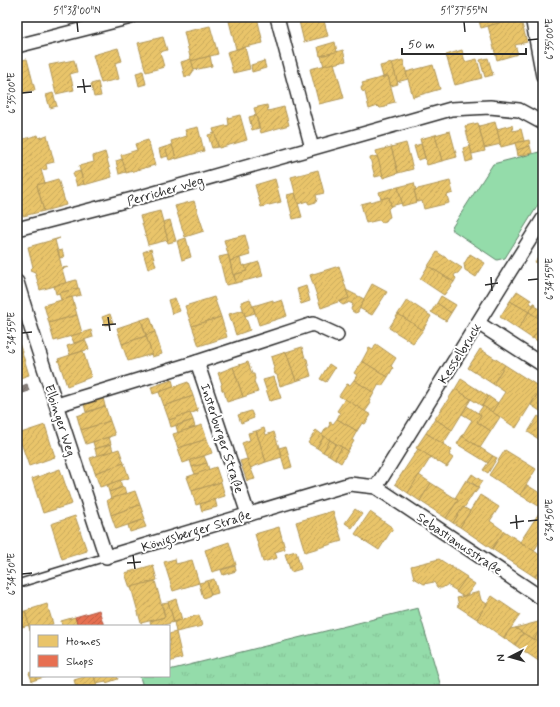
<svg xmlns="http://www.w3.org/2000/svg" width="560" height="707" font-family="Mynerve,sans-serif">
  <defs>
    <pattern id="grass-tufts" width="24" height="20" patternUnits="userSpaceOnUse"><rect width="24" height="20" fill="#94dcaa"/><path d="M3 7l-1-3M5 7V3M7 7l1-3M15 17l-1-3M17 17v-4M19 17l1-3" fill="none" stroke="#80bd92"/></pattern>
    <pattern id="homes-hatch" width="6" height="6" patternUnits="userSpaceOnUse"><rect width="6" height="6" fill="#e9c46a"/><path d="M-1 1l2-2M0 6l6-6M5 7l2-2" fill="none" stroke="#c8a95c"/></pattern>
    <pattern id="shops-hatch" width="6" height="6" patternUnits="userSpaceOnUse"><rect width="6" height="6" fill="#e76f51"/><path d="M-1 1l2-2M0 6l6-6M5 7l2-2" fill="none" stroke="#bb5b43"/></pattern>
    <pattern id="industry-hatch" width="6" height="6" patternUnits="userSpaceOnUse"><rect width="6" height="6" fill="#8a817c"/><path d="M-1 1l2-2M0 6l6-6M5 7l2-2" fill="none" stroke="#716a66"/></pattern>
  </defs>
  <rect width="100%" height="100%" fill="#fff"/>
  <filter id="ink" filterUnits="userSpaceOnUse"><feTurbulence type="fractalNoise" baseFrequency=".025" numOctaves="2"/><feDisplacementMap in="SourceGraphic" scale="8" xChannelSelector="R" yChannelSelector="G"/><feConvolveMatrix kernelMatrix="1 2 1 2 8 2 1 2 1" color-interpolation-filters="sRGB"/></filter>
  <g filter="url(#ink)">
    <!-- grass -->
    <polygon fill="url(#grass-tufts)" stroke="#60846a" points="418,608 442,690 144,690 140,677 143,676 169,676 169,670"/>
    <!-- garden -->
    <polygon fill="#94dcaa" stroke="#60846a" points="543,151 543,197 505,258 497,260 451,229 493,164"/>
    <!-- homes -->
    <g fill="url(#homes-hatch)" stroke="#b09657">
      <polygon points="245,17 257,17 263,43 236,49 229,21"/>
      <polygon points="298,17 323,17 328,36 304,42"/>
      <polygon points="478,17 498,17 500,23 481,28"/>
      <polygon points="520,17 527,42 515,45 518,54 497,60 488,26"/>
      <polygon points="210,26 218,54 191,61 184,32"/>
      <polygon points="163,37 167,50 160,52 164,67 146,72 138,43"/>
      <polygon points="335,42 337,52 320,56 318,47"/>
      <polygon points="245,47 250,69 233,73 227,52"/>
      <polygon points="118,48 122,61 115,63 119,79 101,83 93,55"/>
      <polygon points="343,50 346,61 324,66 321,56"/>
      <polygon points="462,50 465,62 477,59 482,78 455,85 446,55"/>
      <polygon points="210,56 212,66 194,70 191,61"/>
      <polygon points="488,58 493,75 485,77 480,60"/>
      <polygon points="27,59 35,90 20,93 17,81 17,61"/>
      <polygon points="191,59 194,70 190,76 185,77 181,62"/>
      <polygon points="74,60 77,72 70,74 74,90 56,94 49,65"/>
      <polygon points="403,60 408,79 397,82 392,63"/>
      <polygon points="264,61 266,68 252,72 251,65"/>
      <polygon points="334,63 344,98 319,104 310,69"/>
      <polygon points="392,63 398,84 391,86 388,76 383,77 380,66"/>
      <polygon points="433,65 440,89 413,97 406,72"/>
      <polygon points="143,71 146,84 139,86 136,73"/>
      <polygon points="388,76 395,102 387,104 386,107 380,108 378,106 369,109 365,92 362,91 361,88 363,85 362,83"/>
      <polygon points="98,82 101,96 94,97 91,84"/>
      <polygon points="53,93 57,106 50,108 46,95"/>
      <polygon points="267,105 268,111 284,107 289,125 261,133 254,108"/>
      <polygon points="240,115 247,140 219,148 213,129 229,125 228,118"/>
      <polygon points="256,115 259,128 252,130 249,117"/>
      <polygon points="495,122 501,144 484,148 479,126"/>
      <polygon points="478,123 485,151 472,154 465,126"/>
      <polygon points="512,125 513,131 521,129 524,141 501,147 497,129"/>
      <polygon points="198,127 204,151 176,159 171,141 187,136 185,130"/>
      <polygon points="450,131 457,157 442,161 435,135"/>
      <polygon points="215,133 218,147 212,148 208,135"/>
      <polygon points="38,135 39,138 47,135 54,162 46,164 47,169 41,170 45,183 37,185 44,211 23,216 17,193 17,141"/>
      <polygon points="435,135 442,161 427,165 420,139"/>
      <polygon points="148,140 155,165 126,173 121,155 137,150 135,144"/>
      <polygon points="529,140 530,146 517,150 515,143"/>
      <polygon points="406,143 413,169 398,173 391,147"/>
      <polygon points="421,144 425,158 418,160 414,146"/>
      <polygon points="172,145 176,158 169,160 165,147"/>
      <polygon points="470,146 473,160 466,162 463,148"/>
      <polygon points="530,146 532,153 518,156 517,150"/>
      <polygon points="165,147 168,156 161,158 159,149"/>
      <polygon points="391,147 398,173 383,178 376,151"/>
      <polygon points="105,152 112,177 84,185 79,166 94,162 93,156"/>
      <polygon points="377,156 383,175 375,177 370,158"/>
      <polygon points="122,159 126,172 119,174 116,161"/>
      <polygon points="318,170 324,193 316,195 317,199 316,202 309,204 307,201 298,204 291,177"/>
      <polygon points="80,171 84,184 77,186 73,173"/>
      <polygon points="58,179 66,205 44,211 37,185"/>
      <polygon points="275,179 281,202 261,207 255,185"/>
      <polygon points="450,181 453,193 447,195 449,203 424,209 422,201 417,202 414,190"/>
      <polygon points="414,183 416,190 414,190 417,202 402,206 398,187"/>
      <polygon points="398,187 402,203 391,206 389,197 381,199 379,192"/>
      <polygon points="295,193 302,217 293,219 287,195"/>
      <polygon points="389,197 391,206 388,209 390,217 388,218 386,221 382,222 379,220 366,223 361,204"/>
      <polygon points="194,201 204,231 185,237 175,206"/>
      <polygon points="160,211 168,240 148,245 140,216"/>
      <polygon points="170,220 176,241 168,243 167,240 168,240 163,222"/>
      <polygon points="245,235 250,255 230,261 224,240"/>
      <polygon points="60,238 55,240 62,268 68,267 62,269 66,283 40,290 35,272 30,270 33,267 28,247"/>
      <polygon points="186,238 191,257 182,260 177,241"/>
      <polygon points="151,249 156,266 148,269 143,252"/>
      <polygon points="62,250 64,257 60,258 58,251"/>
      <polygon points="543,250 543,267 535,262"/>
      <polygon points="437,252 462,268 458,273 455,274 454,276 456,278 454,282 428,266"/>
      <polygon points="470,254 485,263 476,277 465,270 464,264"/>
      <polygon points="228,255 236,283 226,285 219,257"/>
      <polygon points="240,258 242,266 245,265 247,271 233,275 230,261"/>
      <polygon points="259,262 263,276 236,283 234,275 247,271 245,266"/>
      <polygon points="339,266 349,298 321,308 310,275"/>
      <polygon points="428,266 454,282 444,295 420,279"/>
      <polygon points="76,280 78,288 56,294 54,286"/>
      <polygon points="372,284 387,292 372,315 359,308"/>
      <polygon points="306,286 310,301 301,304 297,289"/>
      <polygon points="79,288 81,295 61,300 59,293"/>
      <polygon points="346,290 364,299 358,312 355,313 352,311 351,309 353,304 348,302 348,303 343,305 340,303 339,302 349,298"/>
      <polygon points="517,291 531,300 530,303 533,305 534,303 535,303 529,312 510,301"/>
      <polygon points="441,296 456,305 451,313 437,303"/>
      <polygon points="72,297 77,315 49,323 44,305"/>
      <polygon points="214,297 221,317 192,326 185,306"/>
      <polygon points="175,298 180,311 172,314 168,300"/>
      <polygon points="250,299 255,313 245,316 241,302"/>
      <polygon points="273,300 273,303 282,300 287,316 259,325 253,306"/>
      <polygon points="407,300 431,316 423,330 398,314"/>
      <polygon points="510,301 529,312 518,329 500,317"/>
      <polygon points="437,303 451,313 446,321 431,312"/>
      <polygon points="535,303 536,304 535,306 540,309 541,307 543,308 542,310 543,311 543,316 540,320 529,312"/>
      <polygon points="243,310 250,330 236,335 229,314"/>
      <polygon points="529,312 543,321 533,339 518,329"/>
      <polygon points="110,314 113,323 105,325 102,317"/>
      <polygon points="398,314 423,330 413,343 389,328"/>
      <polygon points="77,315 82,333 54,341 49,323"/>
      <polygon points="150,317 155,332 146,335 141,320"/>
      <polygon points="221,317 227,337 199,346 192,326"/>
      <polygon points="141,320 146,336 122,344 117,328"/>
      <polygon points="543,322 543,345 533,338"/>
      <polygon points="91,330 93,337 74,343 71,336"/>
      <polygon points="155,332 162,354 152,357 146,335"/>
      <polygon points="146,336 152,354 128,361 122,344"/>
      <polygon points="17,337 22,352 17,353"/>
      <polygon points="85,340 89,349 70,355 67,346"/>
      <polygon points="376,344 396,358 391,366 393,368 388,377 362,361 369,348 373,350"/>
      <polygon points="302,347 305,358 307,359 308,364 308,365 311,376 296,381 286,352"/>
      <polygon points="480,349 505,365 493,384 468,368"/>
      <polygon points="83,351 91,377 67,386 58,359"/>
      <polygon points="22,352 29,375 17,379 17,353"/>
      <polygon points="286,352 296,381 280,386 277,375 275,374 273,369 274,368 271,357"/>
      <polygon points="362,361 388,377 382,386 379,384 374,393 354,380 357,375 354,373"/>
      <polygon points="248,362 252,374 254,374 255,379 254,381 258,392 243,397 233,367"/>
      <polygon points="329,364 335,368 326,382 320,379"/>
      <polygon points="505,365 541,388 516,428 492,412 505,392 493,384"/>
      <polygon points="233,367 243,397 227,402 224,391 222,390 221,385 222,384 218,373"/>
      <polygon points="274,377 281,398 270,401 263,380"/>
      <polygon points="461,379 488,396 482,406 455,389"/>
      <polygon points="172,380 174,387 153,394 151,387"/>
      <polygon points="354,380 374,393 369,402 371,403 365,412 339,396 347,384 350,385"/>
      <polygon points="188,382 193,396 164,406 159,392"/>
      <polygon points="541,388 543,389 543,413 531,405"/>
      <polygon points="455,389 471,399 452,430 435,419"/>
      <polygon points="193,396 198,411 169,420 164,406"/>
      <polygon points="488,396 498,403 492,412 482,406"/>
      <polygon points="103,398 105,406 86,412 84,404"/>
      <polygon points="345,399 371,415 365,424 362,423 357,431 337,419 340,413 337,411"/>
      <polygon points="105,406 110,421 81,430 77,416"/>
      <polygon points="467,406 481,415 477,422 491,431 480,448 462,436 472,420 462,414"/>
      <polygon points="483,406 500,417 491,431 477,422 481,415 478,413"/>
      <polygon points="251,411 254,418 241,423 238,415"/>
      <polygon points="190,413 193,420 171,427 169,420"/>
      <polygon points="538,416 543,419 543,442 528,432"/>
      <polygon points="337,419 357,431 352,440 354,441 348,451 322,435 326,428 328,428 330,424 329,423 330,422 333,424"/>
      <polygon points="435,419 452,430 443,444 426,433"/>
      <polygon points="193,420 195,427 178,433 176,426"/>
      <polygon points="110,421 115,435 86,444 81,430"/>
      <polygon points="45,425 55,457 29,466 18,434"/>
      <polygon points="202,425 207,439 178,448 173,434"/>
      <polygon points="264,428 266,435 274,432 282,457 266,462 256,431"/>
      <polygon points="316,430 324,436 317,448 308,443"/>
      <polygon points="256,431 266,462 250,468 242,443 250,440 248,433"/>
      <polygon points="426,433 452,450 449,455 453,458 447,467 416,448"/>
      <polygon points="324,436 330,440 323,452 317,448"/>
      <polygon points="462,436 493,456 488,463 457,444"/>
      <polygon points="109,437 111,444 95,449 93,442"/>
      <polygon points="207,439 212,453 183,463 178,448"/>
      <polygon points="330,440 336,444 329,455 323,452"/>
      <polygon points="111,444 113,451 97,456 95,449"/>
      <polygon points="336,444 342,447 335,459 329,455"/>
      <polygon points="286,446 292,467 285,469 279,448"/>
      <polygon points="342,447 348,451 341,463 335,459"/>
      <polygon points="119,449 124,463 95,473 90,458"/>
      <polygon points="418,449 431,457 408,493 395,484"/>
      <polygon points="505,450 536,469 520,495 489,475"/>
      <polygon points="204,456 207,463 192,467 190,460"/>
      <polygon points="493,456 497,458 488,473 483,470"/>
      <polygon points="247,459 255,479 247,481 240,461"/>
      <polygon points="124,463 129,478 100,487 95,473"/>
      <polygon points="207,463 209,470 195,474 192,467"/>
      <polygon points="216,467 221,482 192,491 187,477"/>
      <polygon points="60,469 72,504 43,513 32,479"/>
      <polygon points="472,474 482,481 478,487 468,480"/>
      <polygon points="419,475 431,483 420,501 408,493"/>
      <polygon points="120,480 122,487 109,492 107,485"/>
      <polygon points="466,480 479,488 475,493 474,492 464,508 463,507 453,523 446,518 458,500 455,498"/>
      <polygon points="221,482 225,496 196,505 192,491"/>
      <polygon points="431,483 458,500 446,518 420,501"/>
      <polygon points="527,485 543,495 543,506 542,508 520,495"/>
      <polygon points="124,487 126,494 111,499 109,492"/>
      <polygon points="135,491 140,505 111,515 107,500"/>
      <polygon points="480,495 499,507 490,521 504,531 492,549 460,527"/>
      <polygon points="215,499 217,507 202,511 200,504"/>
      <polygon points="140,505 145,519 116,529 111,515"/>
      <polygon points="463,507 470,511 460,527 453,523"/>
      <polygon points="355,509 362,514 352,528 345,523"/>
      <polygon points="541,510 543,511 543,536 534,551 520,542"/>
      <polygon points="333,511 342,541 305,552 296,522"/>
      <polygon points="370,512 393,528 379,550 365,541 365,542 363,540 364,540 355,534"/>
      <polygon points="75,516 87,551 62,559 51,524"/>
      <polygon points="143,520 146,527 130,532 128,525"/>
      <polygon points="279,527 285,549 275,552 277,558 263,562 255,534"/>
      <polygon points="504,531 543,557 543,565 535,577 492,549"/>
      <polygon points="229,542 236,565 212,572 205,550"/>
      <polygon points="296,551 301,569 291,572 285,554"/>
      <polygon points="175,559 176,564 192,560 199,583 173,591 164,562"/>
      <polygon points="439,559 467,577 457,591 447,585 442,588 439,588 437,587 434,582 424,584 414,578 411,566"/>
      <polygon points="153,565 157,580 130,588 125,573"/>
      <polygon points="543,565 543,582 535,577"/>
      <polygon points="235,566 236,571 223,575 221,570"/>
      <polygon points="466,578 475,584 467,595 462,596 456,592"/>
      <polygon points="214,579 218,593 211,595 207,581"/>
      <polygon points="155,581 165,617 141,623 131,587"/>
      <polygon points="207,581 211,595 203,598 199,583"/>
      <polygon points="479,592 481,600 487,604 477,619 457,606 459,605 457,598"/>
      <polygon points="492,596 520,615 504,638 477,619"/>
      <polygon points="176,599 182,620 174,622 168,602"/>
      <polygon points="168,602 174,622 160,626 151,626 150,621 165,617 162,603"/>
      <polygon points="47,604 53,624 46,626 31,626 30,631 25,611"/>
      <polygon points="25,611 29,625 22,627 17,613"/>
      <polygon points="199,615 202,626 176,632 174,622"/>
      <polygon points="75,617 78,626 62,626 61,621"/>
      <polygon points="542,621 543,622 543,631 540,629 534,640 515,628"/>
      <polygon points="515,628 523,633 515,645 504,638 510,629"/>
      <polygon points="540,629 543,631 543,664 515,645 523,633 534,640"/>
      <polygon points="176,632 182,658 169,662 169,634"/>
      <polygon points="31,672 31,676 47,676 32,681 29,673"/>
      <polygon points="87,676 94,676 98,686 84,690 77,690 74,680"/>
      <polygon points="94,676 117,676 118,679 106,683 106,681 96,683"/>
    </g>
    <!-- shops -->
    <polygon fill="url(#shops-hatch)" stroke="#af5b46" points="99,610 104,626 78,626 75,617"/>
    <!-- industry -->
    <polygon fill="url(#industry-hatch)" stroke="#6e6764" points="27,384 29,391 17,395 17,388"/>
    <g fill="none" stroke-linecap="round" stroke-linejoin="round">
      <!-- service casing -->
      <g stroke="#2b2b2b" stroke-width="10">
        <polyline id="service" points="17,584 106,557"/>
      </g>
      <!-- minor casing -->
      <g stroke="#2b2b2b" stroke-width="16">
        <g id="minor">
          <polyline points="277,17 312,148"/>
          <polyline points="532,17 543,76"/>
          <polyline points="17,46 131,17"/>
          <polyline points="17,229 144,196 451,109 490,107 519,110 543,123"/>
          <polyline points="17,282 31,328 106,557 350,484 376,487 543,599"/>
          <polyline points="478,323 543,365"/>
          <polyline points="197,362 248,514"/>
          <polyline points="57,405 197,362 313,324 337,335"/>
          <polyline points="376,487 510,271 543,219"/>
        </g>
      </g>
      <!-- service -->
      <use href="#service" stroke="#fff" stroke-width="7"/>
      <!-- minor -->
      <use href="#minor" stroke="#fff" stroke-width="13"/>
    </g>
  </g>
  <!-- ticks -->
  <path fill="none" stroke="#2b2b2b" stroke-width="1.5" d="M77 22 78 32M464 22 465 32M528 40 538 39M83 79 85 93M77 87 91 86M22 93 32 92M491 277 492 291M528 280 538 279M485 285 498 283M108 317 110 331M102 325 116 324M22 333 32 332M516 515 517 529M528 521 538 520M510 523 524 521M133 555 135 569M127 563 141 562M22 574 32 573"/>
  <g text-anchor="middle" stroke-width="4" stroke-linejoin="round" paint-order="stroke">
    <!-- street labels -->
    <g font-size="13" fill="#2b2b2b" stroke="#fff">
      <text transform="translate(165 190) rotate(-16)" y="5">Perricher Weg</text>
      <text transform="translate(459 353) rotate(-58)" y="5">Kesselbruck</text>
      <text transform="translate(61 420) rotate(72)" y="5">Elbinger Weg</text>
      <text transform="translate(223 438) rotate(72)" y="5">Insterburger Straße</text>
      <text transform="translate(196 530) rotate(-17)" y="5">Königsberger Straße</text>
      <text transform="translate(460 543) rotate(34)" y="5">Sebastianusstraße</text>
    </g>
  </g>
  <!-- margin -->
  <rect width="560" height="707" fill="none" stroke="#fff" stroke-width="44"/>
  <!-- legend -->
  <rect x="30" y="625" width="140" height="52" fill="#ffffff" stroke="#aaaaaa"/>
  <rect x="38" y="635" width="20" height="12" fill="#e9c46a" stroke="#aaaaaa"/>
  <text x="66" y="645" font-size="12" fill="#2b2b2b">Homes</text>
  <rect x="38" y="655" width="20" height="12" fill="#e76f51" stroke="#aaaaaa"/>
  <text x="66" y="665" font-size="12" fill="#2b2b2b">Shops</text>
  <!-- north arrow -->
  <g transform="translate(510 657) rotate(264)" stroke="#ffffff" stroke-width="3" paint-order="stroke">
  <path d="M0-3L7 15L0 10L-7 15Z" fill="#2b2b2b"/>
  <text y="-6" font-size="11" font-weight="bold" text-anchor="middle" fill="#2b2b2b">N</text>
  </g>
  <!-- scale -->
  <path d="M402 48v6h124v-6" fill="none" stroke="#2b2b2b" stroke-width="2"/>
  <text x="408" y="48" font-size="12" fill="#2b2b2b" stroke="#ffffff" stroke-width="3" paint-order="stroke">50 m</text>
  <rect x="22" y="22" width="516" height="663" fill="none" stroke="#2b2b2b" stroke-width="1.5"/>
  <g font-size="10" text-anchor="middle" fill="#2b2b2b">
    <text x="77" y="14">51°38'00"N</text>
    <text x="464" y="14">51°37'55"N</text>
    <text transform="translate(549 39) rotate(-90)" y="4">6°35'00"E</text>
    <text transform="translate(11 93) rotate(-90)" y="4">6°35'00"E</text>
    <text transform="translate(549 279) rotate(-90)" y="4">6°34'55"E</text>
    <text transform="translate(11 333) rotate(-90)" y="4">6°34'55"E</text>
    <text transform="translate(549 520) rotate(-90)" y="4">6°34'50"E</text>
    <text transform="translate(11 574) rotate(-90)" y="4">6°34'50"E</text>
  </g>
</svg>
